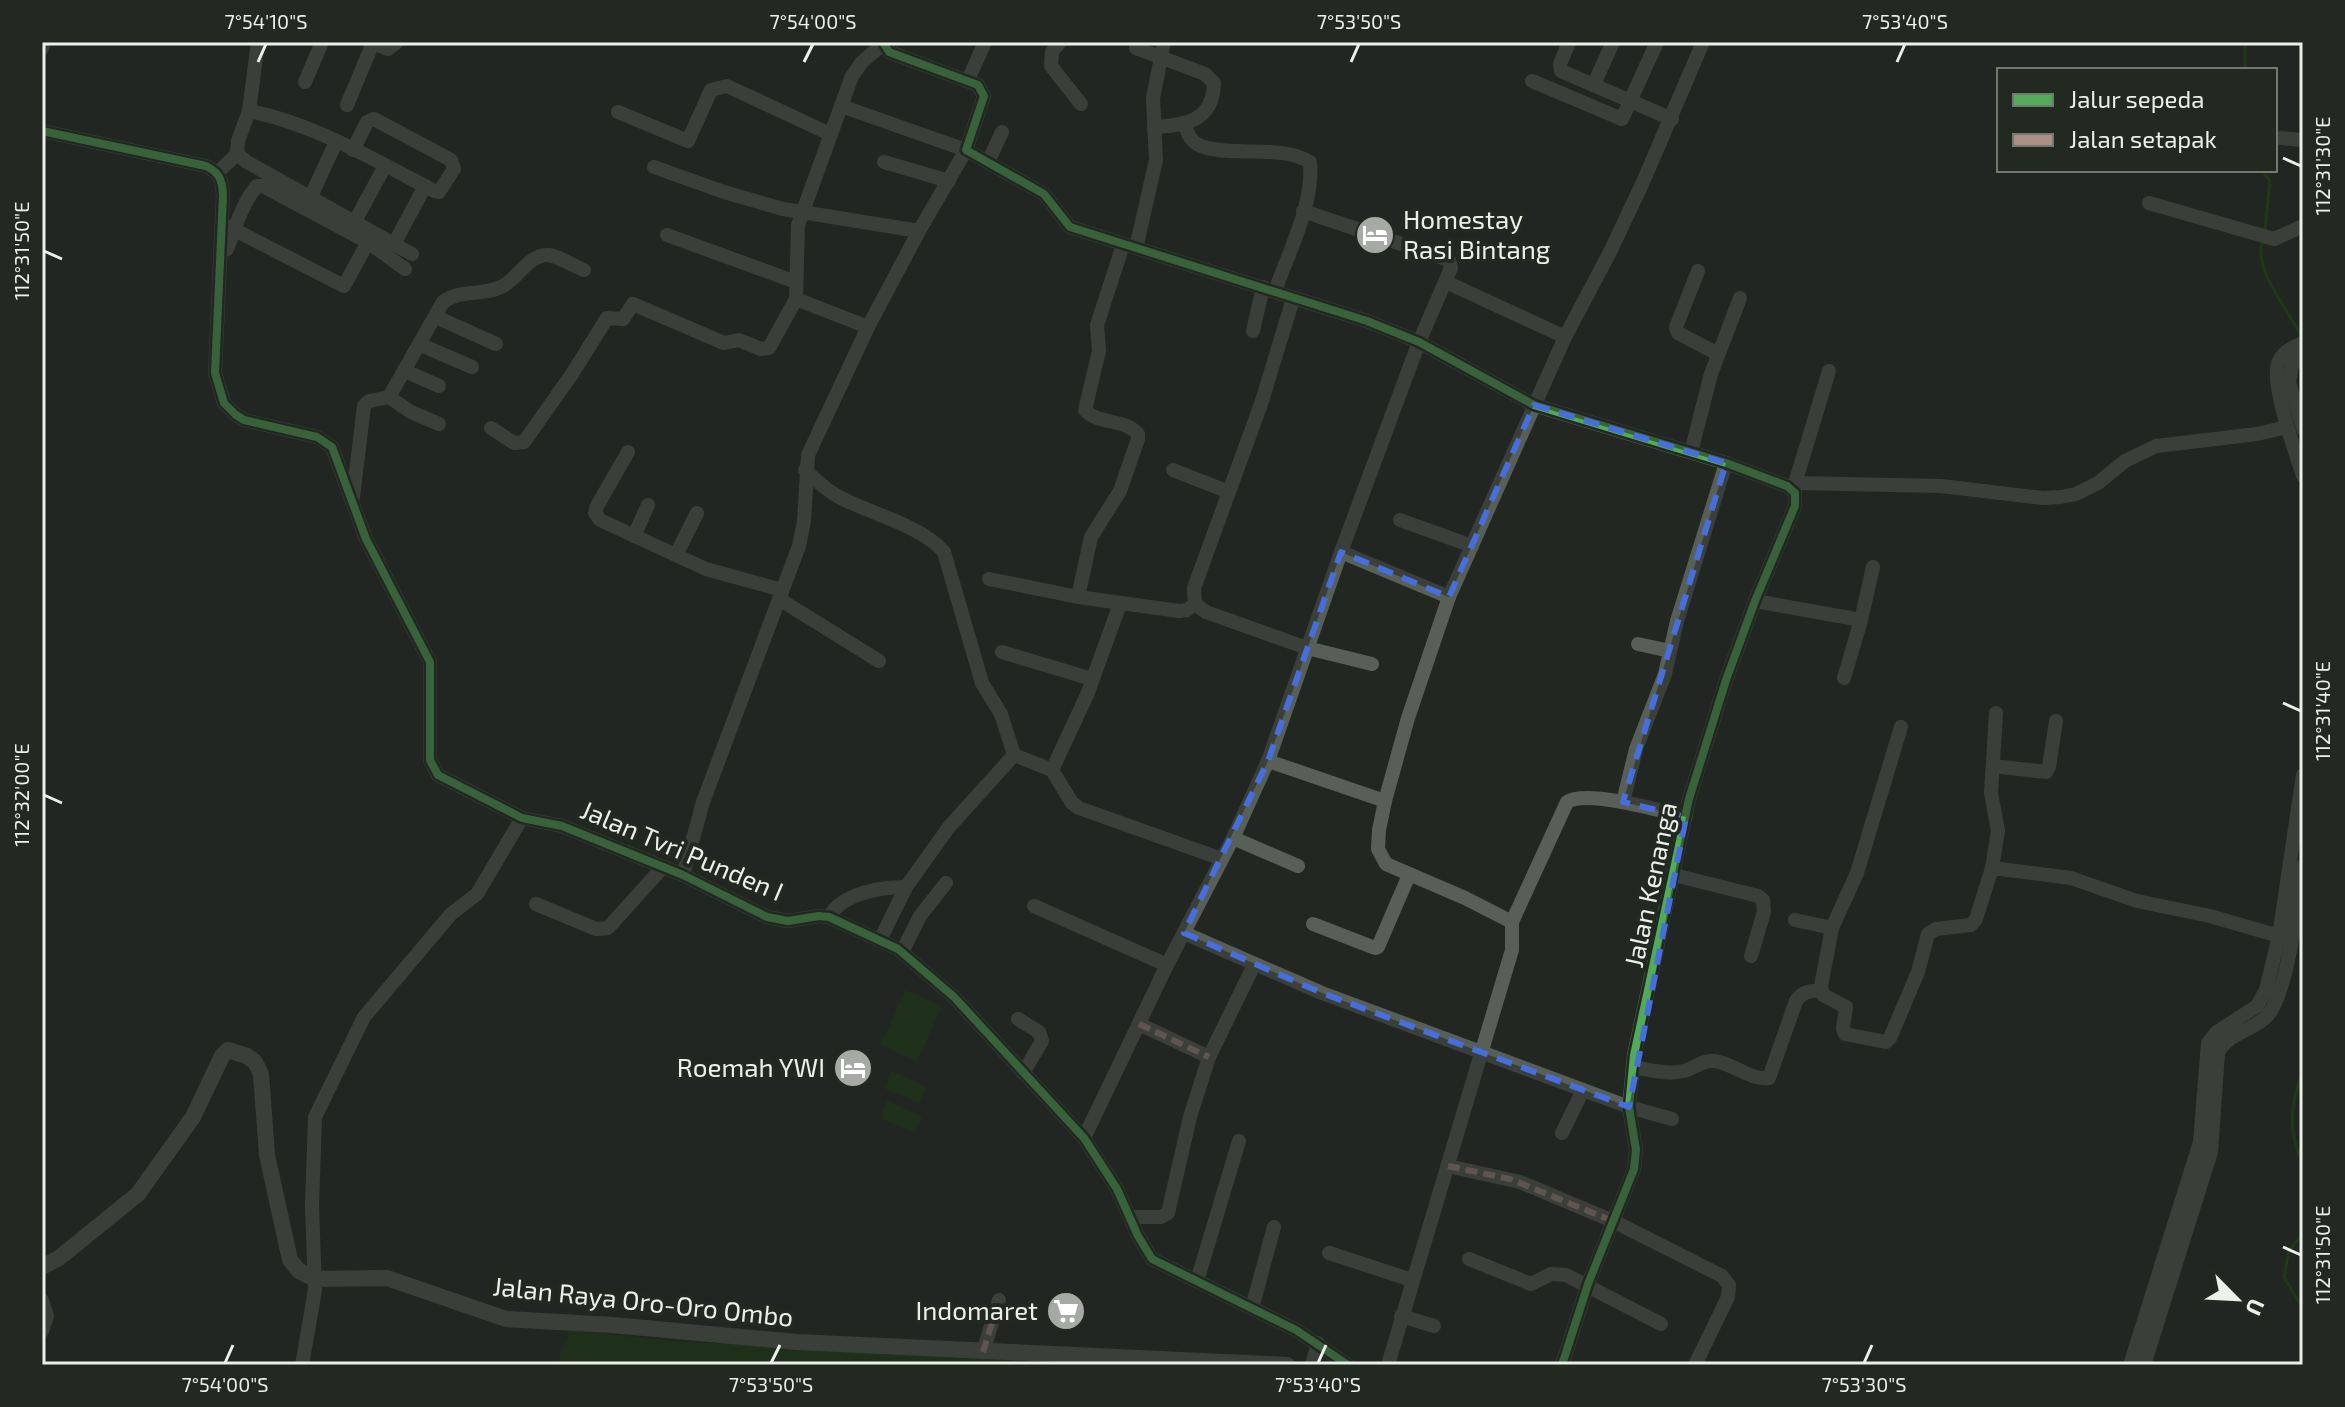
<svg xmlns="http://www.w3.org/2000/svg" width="2345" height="1407" font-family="'Exo 2',sans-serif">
  <rect width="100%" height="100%" fill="#232722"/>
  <!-- park -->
  <g fill="#193c0e">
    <polygon points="905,990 942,1006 917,1061 881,1045"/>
    <polygon points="891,1071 927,1087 919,1103 884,1088"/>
    <polygon points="887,1101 922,1117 915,1133 880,1118"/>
    <polygon points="569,1330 680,1342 845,1348 1019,1360 1019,1365 557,1365"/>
  </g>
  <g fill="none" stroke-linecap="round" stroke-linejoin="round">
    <!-- stream -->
    <g stroke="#1c4e06" stroke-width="3">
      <polyline points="2245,42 2245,70"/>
      <polyline points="2262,170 2270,181 2265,231"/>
      <path d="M2262 242C2254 272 2289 310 2302 338"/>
      <path d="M2303 1069C2291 1108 2286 1125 2303 1164"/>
      <polyline points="2303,1233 2289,1251 2284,1277 2303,1309"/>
    </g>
    <!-- minor -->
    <g stroke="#585f56" stroke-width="14">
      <polyline points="370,42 388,49 397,42"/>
      <polyline points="883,42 889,52 978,85 984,96 966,150 1044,194 1070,227 1367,321 1419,342 1534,405 1726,463 1787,486 1795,493 1795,506 1755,601 1726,680 1689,799 1634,1055 1629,1107 1636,1150 1634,1169 1588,1284 1562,1365"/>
      <polyline points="1060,42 1052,52 1051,66 1081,104"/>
      <polyline points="1569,42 1560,64 1561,71 1672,119"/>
      <polyline points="42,48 44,42"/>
      <path d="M1136 48 1205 74 1214 83C1213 122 1185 125 1154 127"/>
      <polyline points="968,80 985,42"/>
      <polyline points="1532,81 1622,119 1657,42"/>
      <polyline points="305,82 322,42"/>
      <polyline points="1594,84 1613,42"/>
      <polyline points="347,105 373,43"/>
      <polyline points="249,111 258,42"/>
      <polyline points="618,112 688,141 711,90 727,86 830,134"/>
      <path d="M1185 125C1188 135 1192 144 1204 147 1237 157 1279 144 1310 162 1314 204 1289 251 1275 291"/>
      <path d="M42 131 206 166C220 173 222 180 223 195L215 373 224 403 236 415 244 420 317 437 332 447 366 539 430 662V760L438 775 522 818 562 826 683 875 767 917 788 921 819 916 829 917 898 949 954 997 1084 1138 1117 1189 1138 1236 1152 1259 1296 1330 1348 1365"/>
      <polyline points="2281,138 2303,140"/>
      <path d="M237 154 238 141 249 111C312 123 377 161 434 191L439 192 454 169 451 160 374 119 367 122 353 150"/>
      <polyline points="884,162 949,181"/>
      <polyline points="988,162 1002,132"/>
      <polyline points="654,167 724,192 783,209 919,231"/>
      <polyline points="218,172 237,154 247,162 412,254"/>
      <polyline points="311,196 336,142"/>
      <polyline points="2149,203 2274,239 2303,226"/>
      <polyline points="355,221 385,166"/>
      <path d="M223 224 235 230 334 281 344 286 368 242 263 186H257C242 203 235 229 227 249"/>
      <polyline points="667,235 796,282"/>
      <polyline points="368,242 405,269"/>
      <polyline points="394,244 425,186"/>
      <polyline points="1136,248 1156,160 1153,98 1164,42"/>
      <polyline points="1698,271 1676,327 1678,333 1718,354"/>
      <polyline points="1446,282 1565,337"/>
      <polyline points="796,299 868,327"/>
      <polyline points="1293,299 1261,404 1194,588 1195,604 1206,612 1307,648 1372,664"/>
      <polyline points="436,317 496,344"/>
      <polyline points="1253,331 1263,287"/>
      <path d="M2303 343C2293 347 2284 351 2279 361 2269 381 2296 453 2303 476"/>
      <polyline points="421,345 472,367"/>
      <polyline points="2303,357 2292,365 2289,382 2303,429"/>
      <polyline points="405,371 439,386"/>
      <polyline points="389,397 411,412 439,424"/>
      <polyline points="491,428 514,443 524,442 572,374 607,318 623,319 633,304 724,343 739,340 761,349 769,348 796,299 798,225 852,76 862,62 883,44"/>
      <polyline points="628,452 597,506 595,513 600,520 706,569 782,590"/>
      <polyline points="1691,452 1711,374 1740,298"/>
      <path d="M805 470C816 480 826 490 839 497 871 514 921 525 944 552L982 683 1001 714 1014 755 1052 770 1072 803 1079 808 1222 859"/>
      <polyline points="1173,470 1229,492"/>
      <polyline points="1795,483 1941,486 2043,498 2061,497 2076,494 2098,483 2125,461 2156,446 2257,434 2287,427"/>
      <polyline points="1793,490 1829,371"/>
      <path d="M353 497 364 406 369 401 389 397 443 302C462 288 482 297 503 286 518 278 530 253 549 255 560 257 574 266 584 270"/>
      <polyline points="1400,520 1472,546"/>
      <polyline points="634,536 648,505"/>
      <polyline points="1341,552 1449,597"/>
      <polyline points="676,555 697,513"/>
      <polyline points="989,579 1078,597 1179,611 1187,610 1195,604"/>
      <path d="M1078 597 1091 537 1120 491 1138 439V434C1124 418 1098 425 1085 410L1099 351 1097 325 1123 245"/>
      <polyline points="779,599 879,661"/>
      <polyline points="1755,601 1861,620 1844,678"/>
      <polyline points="1861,620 1873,567"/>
      <polyline points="1638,644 1670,651"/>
      <polyline points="1002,652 1092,679"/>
      <polyline points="1901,727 1857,873 1832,928 1821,986 1823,995 1846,1007 1843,1028 1845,1034 1886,1042 1890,1038 1918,972 1928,934 1936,929 1971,925 1976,919 1992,868 2071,878 2137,901 2210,916 2279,936"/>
      <polyline points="1268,761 1385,801"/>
      <polyline points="1993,766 2046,772 2049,767 2056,721"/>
      <polyline points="1052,770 1087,695 1120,604"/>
      <polyline points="1623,802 1636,749 1665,674 1677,621 1726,463"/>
      <polyline points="1233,838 1298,866"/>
      <polyline points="1992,868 1998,831 1991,793 1996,713"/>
      <polyline points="683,875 703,802 799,546 804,521 808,455 868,327 919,231 966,150 841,106"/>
      <polyline points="1674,875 1758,896 1763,900 1764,912 1751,956"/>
      <polyline points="536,904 596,929 608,928 663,867"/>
      <polyline points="1034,906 1167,965"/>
      <path d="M829 917C842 893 882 887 906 887"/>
      <polyline points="1795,920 1832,928"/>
      <polyline points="1512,922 1465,898 1386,864 1378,849 1379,830 1385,801 1408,718 1449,597 1565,337 1610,252 1643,182 1703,42"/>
      <polyline points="1313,924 1375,948 1378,947 1409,875"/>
      <polyline points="1184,933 1322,993 1629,1107 1672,1119"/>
      <polyline points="880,940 906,887 949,827 1014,755"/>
      <polyline points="902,952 920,916 946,883"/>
      <polyline points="1018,1019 1039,1032 1042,1041 1023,1073"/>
      <polyline points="1139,1024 1209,1057"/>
      <path d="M1633 1067C1649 1070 1667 1075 1684 1071 1696 1068 1701 1060 1714 1061 1733 1063 1751 1081 1769 1078L1796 1001C1802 992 1810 990 1821 991"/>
      <polyline points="1562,1133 1583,1090"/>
      <polyline points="1084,1138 1167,965 1233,838 1268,761 1341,552 1419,342 1451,268 1449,260 1303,211"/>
      <polyline points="1448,1166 1520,1182 1613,1221 1722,1276 1729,1285 1728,1297 1695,1365"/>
      <polyline points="1131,1217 1161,1217 1168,1213 1190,1117 1209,1057 1254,965"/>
      <polyline points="1329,1253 1412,1280"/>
      <polyline points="1469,1259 1531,1284 1551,1274 1566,1275 1661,1324"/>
      <polyline points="1197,1281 1239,1141"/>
      <polyline points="42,1300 47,1316 42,1331"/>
      <polyline points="1252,1308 1274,1227"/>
      <polyline points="1401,1316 1434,1326"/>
      <polyline points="983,1352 999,1300"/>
      <polyline points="302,1365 315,1290 312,1206 315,1117 364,1017 451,914 477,894 522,818"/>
      <polyline points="1312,1365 1318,1343"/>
      <path d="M1388 1365 1512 950V922L1567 802C1587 789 1662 811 1686 817"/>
      <polyline points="2130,1365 2200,1142 2208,1043 2217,1032 2257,1006 2266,990 2279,936 2303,775"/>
      <path d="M2144 1365 2211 1152 2218 1053C2227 1033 2253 1031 2267 1016 2288 994 2298 899 2303 866"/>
    </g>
    <!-- major -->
    <polyline stroke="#576055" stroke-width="16" points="42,1267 59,1258 138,1194 193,1117 222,1056 228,1050 247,1056 255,1062 261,1074 267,1155 290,1260 299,1271 315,1279 387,1278 506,1319 612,1325 797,1342 1287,1365"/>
    <!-- quiet -->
    <g stroke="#ac8f84" stroke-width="6" stroke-dasharray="12 6" stroke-linecap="butt">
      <polyline points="1139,1024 1209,1057"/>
      <polyline points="1448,1166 1510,1179 1613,1221"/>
      <polyline points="983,1352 999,1300"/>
    </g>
    <!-- cycleway casing -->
    <g stroke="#222920" stroke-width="13">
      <g id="cycleway">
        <polyline points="883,42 889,52 978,85 984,96 966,150 1044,194 1070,227 1367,321 1419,342 1534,405 1726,463 1787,486 1795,493 1795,506 1755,601 1726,680 1689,799 1634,1055 1629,1107 1636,1150 1634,1169 1588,1284 1562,1365"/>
        <path d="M42 131 206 166C220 173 222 180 223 195L215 373 224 403 236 415 244 420 317 437 332 447 366 539 430 662V760L438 775 522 818 562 826 683 875 767 917 788 921 819 916 829 917 898 949 954 997 1084 1138 1117 1189 1138 1236 1152 1259 1296 1330 1348 1365"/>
      </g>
    </g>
    <!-- cycleway -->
    <use href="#cycleway" stroke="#51ab58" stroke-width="8"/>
  </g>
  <!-- marked area -->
  <path d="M0 0H2345V1407H0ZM1534 405 1726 463 1623 802 1686 817 1629 1107 1322 993 1184 933 1268 761 1341 552 1449 597Z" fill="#232722" fill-opacity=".55" fill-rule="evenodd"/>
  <path fill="none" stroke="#466edc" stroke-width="6" stroke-dasharray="16 10" stroke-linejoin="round" d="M1534 405 1726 463 1623 802 1686 817 1629 1107 1322 993 1184 933 1268 761 1341 552 1449 597Z"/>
  <!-- ticks -->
  <path fill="none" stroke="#ecf0ea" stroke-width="3" d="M258 62 266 44M804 62 813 44M1351 62 1359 44M1897 62 1905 44M2283 158 2301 166M44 251 62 259M2283 703 2301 711M44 795 62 803M2283 1247 2301 1255M225 1363 233 1345M771 1363 780 1345M1318 1363 1326 1345M1864 1363 1872 1345"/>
  <!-- icons -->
  <defs>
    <g id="hotel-disc" transform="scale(2)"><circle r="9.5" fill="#a6aaa4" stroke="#222920"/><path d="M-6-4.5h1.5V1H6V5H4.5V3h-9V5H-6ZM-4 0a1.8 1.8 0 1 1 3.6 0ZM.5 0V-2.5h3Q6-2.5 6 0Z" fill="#fff"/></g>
    <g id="supermarket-disc" transform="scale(2)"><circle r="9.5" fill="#a6aaa4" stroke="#222920"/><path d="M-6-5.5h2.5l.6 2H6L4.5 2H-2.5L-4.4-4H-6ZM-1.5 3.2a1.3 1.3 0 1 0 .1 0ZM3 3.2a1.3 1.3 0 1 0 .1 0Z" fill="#fff"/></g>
  </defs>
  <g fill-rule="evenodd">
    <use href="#hotel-disc" x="1375" y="235"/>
    <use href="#hotel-disc" x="853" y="1068"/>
    <use href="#supermarket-disc" x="1066" y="1311"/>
  </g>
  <g text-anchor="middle" stroke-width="8" stroke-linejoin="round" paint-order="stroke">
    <!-- poi labels -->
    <g font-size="26" fill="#ecf0ea" stroke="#222920" text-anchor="end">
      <text x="1403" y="229" text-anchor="start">Homestay<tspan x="1403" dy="30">Rasi Bintang</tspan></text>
      <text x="825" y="1077">Roemah YWI</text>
      <text x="1038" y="1320">Indomaret</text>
    </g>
    <!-- street labels -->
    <g font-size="26" fill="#ecf0ea" stroke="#222920">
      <text transform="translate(682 851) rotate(23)" y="9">Jalan Tvri Punden I</text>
      <text transform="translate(1651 885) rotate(-78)" y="9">Jalan Kenanga</text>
      <text transform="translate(643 1302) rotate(6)" y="9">Jalan Raya Oro-Oro Ombo</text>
    </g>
  </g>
  <!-- border -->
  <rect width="2345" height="1407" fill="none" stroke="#222920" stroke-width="88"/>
  <!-- legend -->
  <rect x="1997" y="68" width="280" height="104" fill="#222920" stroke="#737971" stroke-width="2"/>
  <rect x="2013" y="94" width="40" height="12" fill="#51ab58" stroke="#737971" stroke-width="2"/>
  <text x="2069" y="108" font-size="24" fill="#ecf0ea">Jalur sepeda</text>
  <rect x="2013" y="134" width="40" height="12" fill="#ac8f84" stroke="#737971" stroke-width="2"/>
  <text x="2069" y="148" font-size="24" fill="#ecf0ea">Jalan setapak</text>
  <!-- north arrow -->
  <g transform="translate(2237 1299) rotate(114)" stroke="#222920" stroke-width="6" paint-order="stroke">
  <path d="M0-6L14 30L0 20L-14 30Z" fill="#ecf0ea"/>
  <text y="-12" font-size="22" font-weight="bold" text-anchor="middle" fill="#ecf0ea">U</text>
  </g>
  <rect x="44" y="44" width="2257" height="1319" fill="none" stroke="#ecf0ea" stroke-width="3"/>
  <g font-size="20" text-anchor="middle" fill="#ecf0ea">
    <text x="266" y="29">7°54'10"S</text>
    <text x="813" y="29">7°54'00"S</text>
    <text x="1359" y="29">7°53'50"S</text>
    <text x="1905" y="29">7°53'40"S</text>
    <text transform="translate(2323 166) rotate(-90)" y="7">112°31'30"E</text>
    <text transform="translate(22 251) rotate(-90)" y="7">112°31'50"E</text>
    <text transform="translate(2323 711) rotate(-90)" y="7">112°31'40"E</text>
    <text transform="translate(22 795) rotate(-90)" y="7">112°32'00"E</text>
    <text transform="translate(2323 1255) rotate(-90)" y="7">112°31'50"E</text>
    <text x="225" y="1392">7°54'00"S</text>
    <text x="771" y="1392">7°53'50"S</text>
    <text x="1318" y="1392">7°53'40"S</text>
    <text x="1864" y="1392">7°53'30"S</text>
  </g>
</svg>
